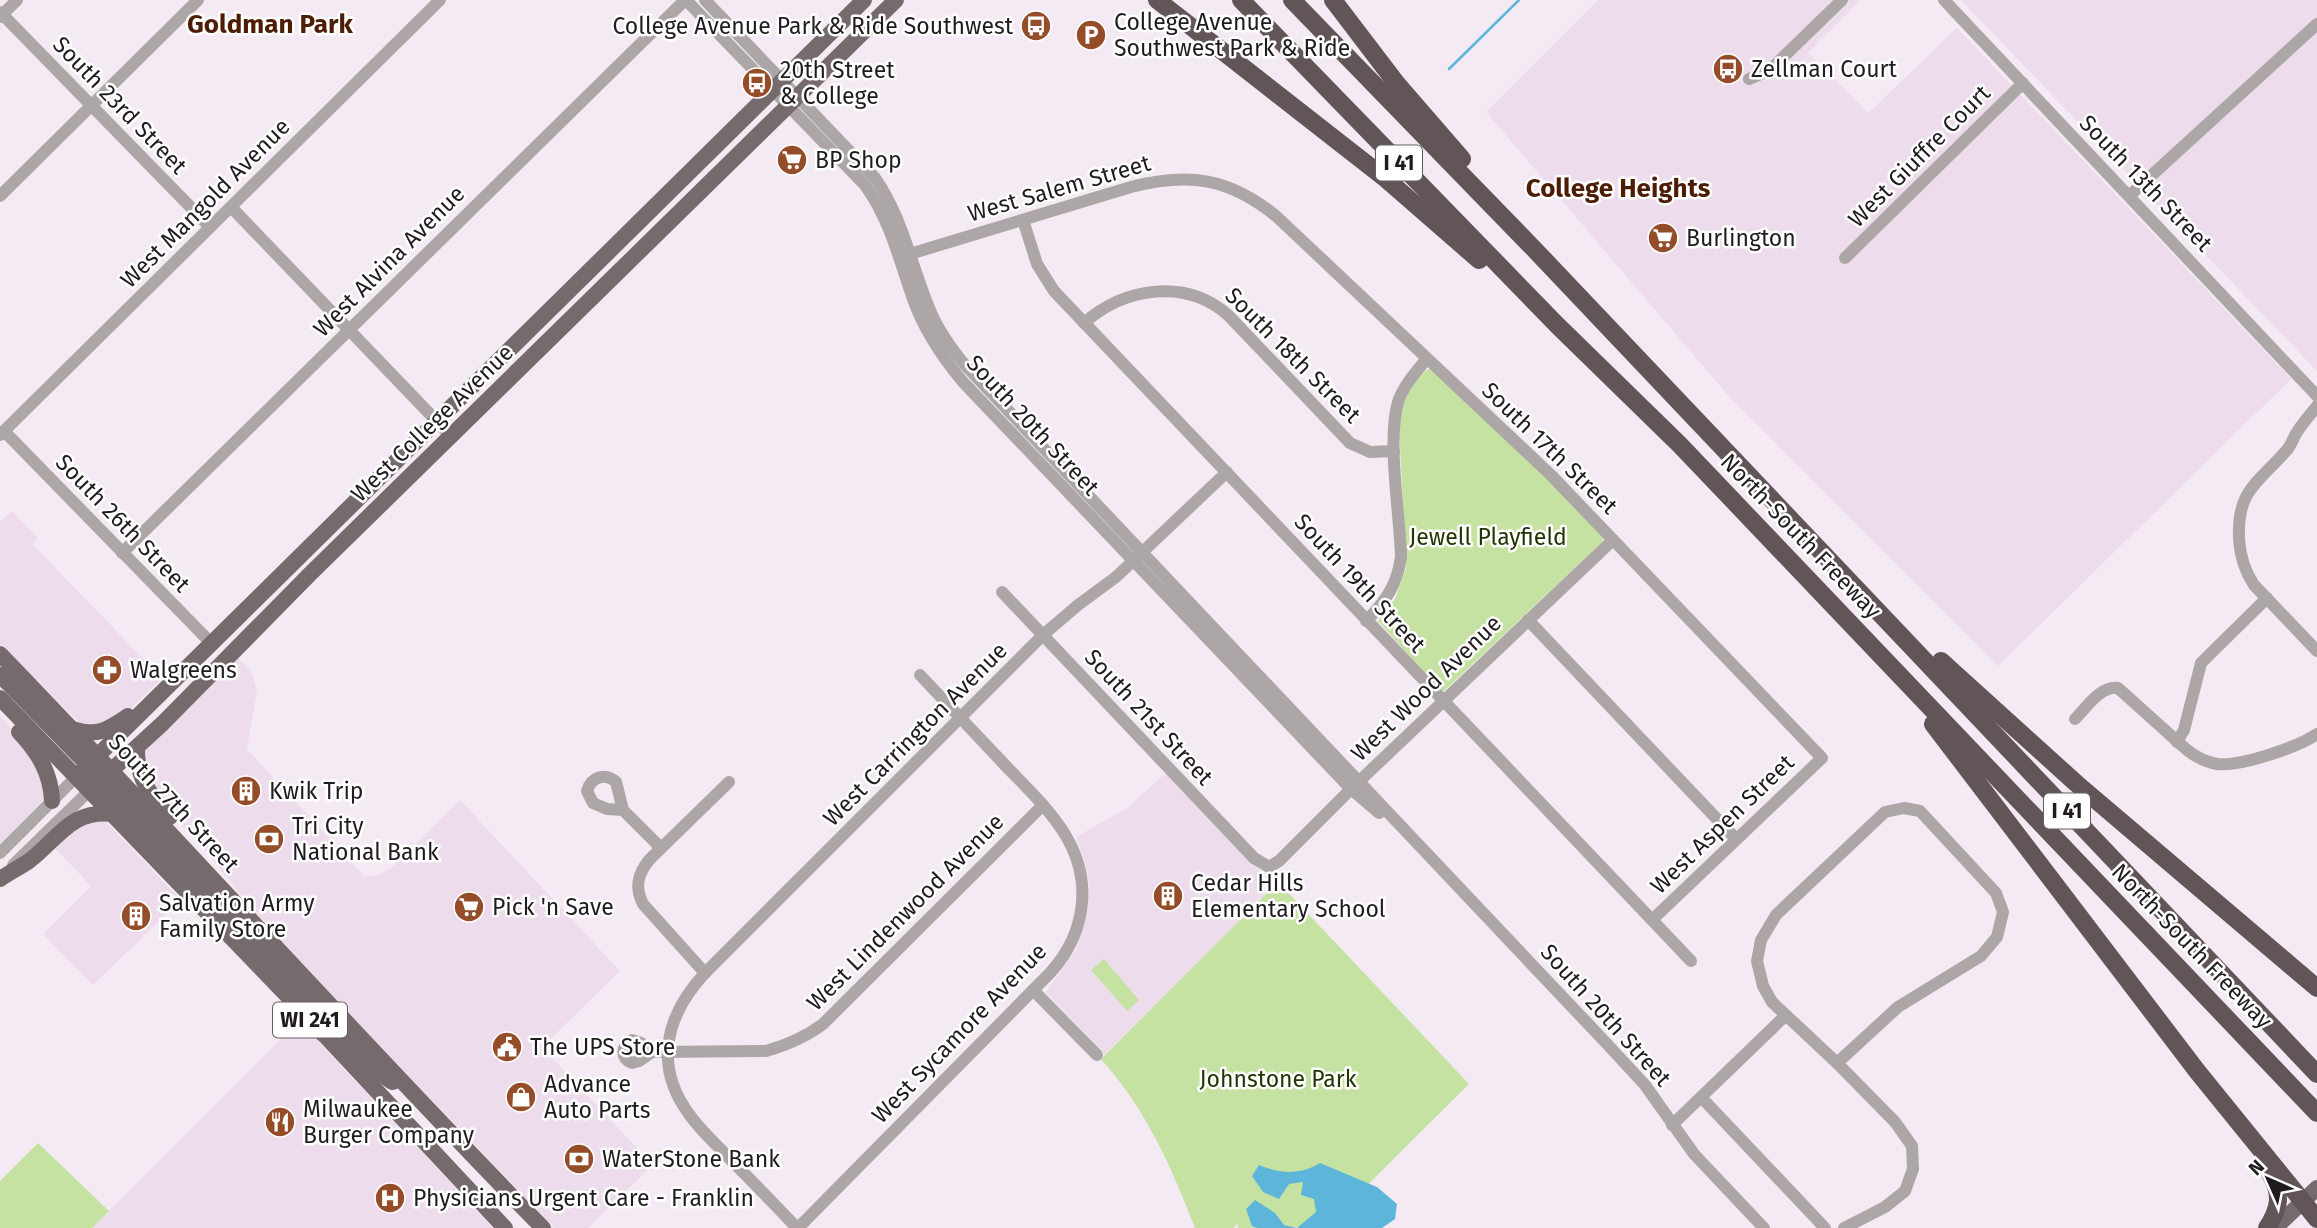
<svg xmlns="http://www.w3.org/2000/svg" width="2317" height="1228" font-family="'Fira Sans',sans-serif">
  <rect width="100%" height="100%" fill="#f4eaf3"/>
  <!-- built -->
  <g fill="#edddec">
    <polygon points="1598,0 1861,0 1808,53 1868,113 1957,28 2291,379 1998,666 1727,394 1486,112"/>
    <polygon points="1961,0 2317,0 2317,371"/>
    <polygon points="12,511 38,538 32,544 162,678 130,709 111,723 82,725 0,644 0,522"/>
    <polygon points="238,658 251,671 257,691 247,749 364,876 377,876 391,868 460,800 620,971 542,1047 653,1165 588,1228 555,1228 330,994 238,892 205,850 161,803 141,758 143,752"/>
    <polygon points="0,716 33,752 46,797 0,844"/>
    <polygon points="1166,773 1253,865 1262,871 1264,896 1105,1054 1046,992 1076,950 1087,918 1089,882 1084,858 1076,837 1127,808"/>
    <polygon points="102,818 181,900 93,985 43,934 91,886 51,844 63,832"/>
    <polygon points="299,1021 493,1228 92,1228"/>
  </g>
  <!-- green -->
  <g fill="#c5e2a3">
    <path d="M1430 369 1548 479 1604 538 1601 543 1444 691H1441L1378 621 1395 599 1406 568 1399 426C1402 407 1410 376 1430 369Z"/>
    <path d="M1278 882 1469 1084 1324 1228 1252 1226 1257 1228H1238L1237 1224 1233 1228H1195C1170 1164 1147 1111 1101 1059Z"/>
    <polygon points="1104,959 1139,1000 1127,1011 1091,970"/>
    <polygon points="38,1143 109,1211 92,1228 0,1228 0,1181"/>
  </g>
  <!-- water -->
  <path fill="#5db6da" d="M1320 1163 1377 1187 1397 1204 1395 1219 1382 1228H1257L1252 1226 1246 1209 1255 1200 1275 1213 1284 1225 1297 1228 1316 1212 1314 1199 1301 1195 1303 1182 1289 1184 1279 1199 1263 1192 1252 1176 1259 1165C1279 1174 1301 1175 1320 1163Z"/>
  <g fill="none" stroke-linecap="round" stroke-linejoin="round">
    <!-- stream -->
    <polyline stroke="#5db6da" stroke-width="2.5" points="1449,69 1519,0"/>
    <!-- minor -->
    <g stroke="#aca6a7" stroke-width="12">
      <path d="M686 0 865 185C890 220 899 259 913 299 924 330 942 357 963 382L1351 789 1379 813"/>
      <path d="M705 0 875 178C903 218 911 265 930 310 938 330 951 348 965 365L1608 1045 1645 1085 1694 1154 1764 1228"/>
      <polyline points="1944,0 2317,396"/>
      <polyline points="0,12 210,227"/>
      <polyline points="0,17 17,0"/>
      <polyline points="1749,79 1770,70 1842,0"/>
      <polyline points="0,196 198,0"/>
      <polyline points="2129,196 2317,24"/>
      <polyline points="231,207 451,436"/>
      <polyline points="1023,220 1037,264 1054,291 1691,961"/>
      <path d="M900 257 1131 187C1189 172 1229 178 1276 216L1551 475 1822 758 1652 920"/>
      <polyline points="1845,258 2023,83"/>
      <path d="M1084 323C1125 287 1186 278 1228 315L1350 443 1370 452 1394 451"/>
      <path d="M2317 406C2310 415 2303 423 2297 432 2293 438 2291 446 2286 451 2257 484 2237 490 2239 539 2240 556 2244 570 2254 585L2317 651"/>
      <polyline points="4,431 212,644"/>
      <polyline points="0,435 440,0"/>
      <polyline points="122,553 685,0"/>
      <polyline points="1002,592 1254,858 1269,867 1279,861 1351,789 1613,540"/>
      <polyline points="1528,620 1736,839"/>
      <path d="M1366 621C1386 601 1397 585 1401 557 1400 514 1386 437 1399 399 1405 384 1416 371 1427 359"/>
      <path d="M2075 719C2087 707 2100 686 2118 688L2187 750C2196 757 2206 762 2217 764 2240 767 2298 747 2317 734"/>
      <polyline points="2177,742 2184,730 2201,663 2267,598"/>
      <path d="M623 810 607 809 593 803 587 791C591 777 605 772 616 782L623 810 661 848"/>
      <polyline points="0,853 77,776"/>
      <polyline points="13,865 90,790"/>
      <path d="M705 973 643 904C634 887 638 873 650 859L729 782"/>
      <polyline points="1033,990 1097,1055"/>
      <path d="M652 1052 641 1043 632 1040C621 1045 620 1058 632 1063L639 1061 652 1052 766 1051C787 1045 806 1037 823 1024L1043 805"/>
      <polyline points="1837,1063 1898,1007 1981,956 1997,937 2003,912 1996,893 1920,811 1904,808 1885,812 1776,915 1761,940 1757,961 1763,986 1772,1002 1837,1063 1895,1122 1912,1146 1913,1169 1905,1191 1885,1207 1844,1228"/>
      <polyline points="1701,1097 1825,1228"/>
      <polyline points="1672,1125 1785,1016"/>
      <path d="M797 1228C775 1205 752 1181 729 1158 716 1144 700 1130 689 1114 653 1065 666 1015 705 973L1043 635 1078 605 1116 577 1227 472"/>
      <path d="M798 1228 1050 973C1069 952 1080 930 1082 902 1087 842 1042 804 1004 764 976 734 948 705 920 675"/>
    </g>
    <!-- major -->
    <g stroke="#756a6c" stroke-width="16">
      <path d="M0 654C183 843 358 1040 543 1228"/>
      <polyline points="0,675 81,758 95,768"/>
      <polyline points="0,698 302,1011 505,1228"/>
      <path d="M73 729C98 737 107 730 128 716"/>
      <path d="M19 732C38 752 51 773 52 801"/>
      <path d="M137 748C136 777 151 797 170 817"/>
      <polyline points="77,776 864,0"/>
      <polyline points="91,776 108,789 189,874 236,915"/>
      <polyline points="90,790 163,723 311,573 896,0"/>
      <path d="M0 879C9 873 20 867 29 861 58 839 71 809 113 814"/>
      <polyline points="225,919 258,947 319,1012 333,1018 340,1016"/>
      <path d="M323 1034 328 1030C344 1031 373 1072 393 1082"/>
      <polyline points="2275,1228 2317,1188"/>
    </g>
    <!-- highway -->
    <g stroke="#625557" stroke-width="18">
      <polyline points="1157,0 1386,179 1479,260"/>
      <polyline points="1241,0 1557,325 1680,445 2317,1113"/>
      <polyline points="1292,0 1534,249 2317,1074"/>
      <polyline points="1333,0 1397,84 1462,159"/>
      <polyline points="1941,661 2077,784 2317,988"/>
      <polyline points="1933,724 2197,1071 2317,1219"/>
      <path d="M2267 1228C2280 1208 2282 1194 2270 1173"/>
    </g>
  </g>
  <!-- icons -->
  <defs>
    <g id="bus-disc" transform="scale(1.575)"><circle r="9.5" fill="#944d28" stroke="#fff"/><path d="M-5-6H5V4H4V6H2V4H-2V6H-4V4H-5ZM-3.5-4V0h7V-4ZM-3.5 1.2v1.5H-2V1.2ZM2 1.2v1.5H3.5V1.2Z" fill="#fff"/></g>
    <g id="parking-disc" transform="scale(1.575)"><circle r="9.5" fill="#944d28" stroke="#fff"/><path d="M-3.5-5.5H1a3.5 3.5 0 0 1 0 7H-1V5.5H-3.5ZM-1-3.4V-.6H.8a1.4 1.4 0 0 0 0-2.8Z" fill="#fff"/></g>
    <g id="supermarket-disc" transform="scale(1.575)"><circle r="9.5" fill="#944d28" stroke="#fff"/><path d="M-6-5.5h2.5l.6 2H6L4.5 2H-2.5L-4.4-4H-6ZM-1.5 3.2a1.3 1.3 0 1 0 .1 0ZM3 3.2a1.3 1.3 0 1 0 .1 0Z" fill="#fff"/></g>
    <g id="pharmacy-disc" transform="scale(1.575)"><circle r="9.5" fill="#944d28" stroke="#fff"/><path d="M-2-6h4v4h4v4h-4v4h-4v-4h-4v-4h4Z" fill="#fff"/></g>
    <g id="building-disc" transform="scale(1.575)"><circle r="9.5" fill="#944d28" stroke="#fff"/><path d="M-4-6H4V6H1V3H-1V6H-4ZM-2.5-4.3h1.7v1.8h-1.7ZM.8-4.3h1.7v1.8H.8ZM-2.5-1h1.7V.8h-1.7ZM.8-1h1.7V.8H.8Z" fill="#fff"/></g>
    <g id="bank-disc" transform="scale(1.575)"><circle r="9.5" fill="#944d28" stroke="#fff"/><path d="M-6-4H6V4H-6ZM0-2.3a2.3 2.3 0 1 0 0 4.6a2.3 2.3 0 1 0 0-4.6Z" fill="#fff"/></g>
    <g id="civic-disc" transform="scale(1.575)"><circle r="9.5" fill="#944d28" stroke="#fff"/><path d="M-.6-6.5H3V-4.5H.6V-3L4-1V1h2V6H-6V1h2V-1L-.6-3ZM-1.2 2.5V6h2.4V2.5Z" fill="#fff"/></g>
    <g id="shop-disc" transform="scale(1.575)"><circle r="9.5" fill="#944d28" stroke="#fff"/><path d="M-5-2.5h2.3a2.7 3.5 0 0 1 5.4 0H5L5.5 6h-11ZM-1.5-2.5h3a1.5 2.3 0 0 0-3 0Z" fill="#fff"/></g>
    <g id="restaurant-disc" transform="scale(1.575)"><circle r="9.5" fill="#944d28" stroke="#fff"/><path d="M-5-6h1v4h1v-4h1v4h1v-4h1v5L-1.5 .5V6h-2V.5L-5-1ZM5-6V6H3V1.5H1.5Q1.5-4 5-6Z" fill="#fff"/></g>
    <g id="hospital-disc" transform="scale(1.575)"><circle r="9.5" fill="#944d28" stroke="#fff"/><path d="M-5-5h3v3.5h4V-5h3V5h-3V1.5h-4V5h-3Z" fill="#fff"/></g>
  </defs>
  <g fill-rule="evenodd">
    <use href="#bus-disc" x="1036" y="26"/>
    <use href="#parking-disc" x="1091" y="35"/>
    <use href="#bus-disc" x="1728" y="69"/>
    <use href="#bus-disc" x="757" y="83"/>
    <use href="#supermarket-disc" x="792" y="160"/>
    <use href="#supermarket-disc" x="1663" y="238"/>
    <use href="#pharmacy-disc" x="107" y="670"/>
    <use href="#building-disc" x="246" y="791"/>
    <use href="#bank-disc" x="269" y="839"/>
    <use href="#building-disc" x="1168" y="896"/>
    <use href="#supermarket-disc" x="469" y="907"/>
    <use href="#building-disc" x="136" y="916"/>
    <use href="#civic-disc" x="507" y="1047"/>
    <use href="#shop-disc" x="521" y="1097"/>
    <use href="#restaurant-disc" x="280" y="1122"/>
    <use href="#bank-disc" x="579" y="1159"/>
    <use href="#hospital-disc" x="390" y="1198"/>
  </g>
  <g text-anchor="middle" stroke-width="5" stroke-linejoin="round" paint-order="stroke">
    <!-- shield labels -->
    <g fill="#fff" stroke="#625f62" stroke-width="2">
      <rect x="1376" y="145.5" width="46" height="35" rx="5"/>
      <rect x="2044" y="793.5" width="46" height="35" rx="5"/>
      <rect x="273" y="1002.5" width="74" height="35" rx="5"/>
    </g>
    <g font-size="21" font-weight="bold" fill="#1f1b1e">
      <text x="1399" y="170">I 41</text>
      <text x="2067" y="818">I 41</text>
      <text x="310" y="1027">WI 241</text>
    </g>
    <!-- poi labels -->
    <g font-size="23" fill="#1f1b1e" stroke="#fff" text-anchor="start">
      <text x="1114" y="30">College Avenue<tspan x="1114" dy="26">Southwest Park &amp; Ride</tspan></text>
      <text x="1013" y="34" text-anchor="end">College Avenue Park &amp; Ride Southwest</text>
      <text x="1751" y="77">Zellman Court</text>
      <text x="780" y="78">20th Street<tspan x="780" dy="26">&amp; College</tspan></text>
      <text x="815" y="168">BP Shop</text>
      <text x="1686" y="246">Burlington</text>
      <text x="130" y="678">Walgreens</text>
      <text x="269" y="799">Kwik Trip</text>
      <text x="292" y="834">Tri City<tspan x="292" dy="26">National Bank</tspan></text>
      <text x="1191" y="891">Cedar Hills<tspan x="1191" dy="26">Elementary School</tspan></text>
      <text x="159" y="911">Salvation Army<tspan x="159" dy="26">Family Store</tspan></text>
      <text x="492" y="915">Pick 'n Save</text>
      <text x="530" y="1055">The UPS Store</text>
      <text x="544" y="1092">Advance<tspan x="544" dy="26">Auto Parts</tspan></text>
      <text x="303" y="1117">Milwaukee<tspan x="303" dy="26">Burger Company</tspan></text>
      <text x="602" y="1167">WaterStone Bank</text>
      <text x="413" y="1206">Physicians Urgent Care - Franklin</text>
    </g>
    <!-- street labels -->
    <g font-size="23" fill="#1f1b1e" stroke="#fff">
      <text transform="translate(120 105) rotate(46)" y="8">South 23rd Street</text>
      <text transform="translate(1919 156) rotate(-45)" y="8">West Giuffre Court</text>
      <text transform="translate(2146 183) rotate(46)" y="8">South 13th Street</text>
      <text transform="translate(1059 188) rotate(-16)" y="8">West Salem Street</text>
      <text transform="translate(205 203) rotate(-45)" y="8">West Mangold Avenue</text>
      <text transform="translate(389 261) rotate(-45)" y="8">West Alvina Avenue</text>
      <text transform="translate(1293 355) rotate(45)" y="8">South 18th Street</text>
      <text transform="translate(432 423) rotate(-44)" y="8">West College Avenue</text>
      <text transform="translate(1033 425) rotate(47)" y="8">South 20th Street</text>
      <text transform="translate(1550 448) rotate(44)" y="8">South 17th Street</text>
      <text transform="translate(123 523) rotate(46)" y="8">South 26th Street</text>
      <text transform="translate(1801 536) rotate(46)" y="8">North-South Freeway</text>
      <text transform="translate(1360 583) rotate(47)" y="8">South 19th Street</text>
      <text transform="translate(1426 688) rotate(-44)" y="8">West Wood Avenue</text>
      <text transform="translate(1149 717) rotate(47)" y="8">South 21st Street</text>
      <text transform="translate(915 734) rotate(-45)" y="8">West Carrington Avenue</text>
      <text transform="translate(174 803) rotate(47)" y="8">South 27th Street</text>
      <text transform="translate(1722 824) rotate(-44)" y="8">West Aspen Street</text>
      <text transform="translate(905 912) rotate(-45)" y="8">West Lindenwood Avenue</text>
      <text transform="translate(2192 946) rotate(46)" y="8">North-South Freeway</text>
      <text transform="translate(1606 1015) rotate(48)" y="8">South 20th Street</text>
      <text transform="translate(959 1033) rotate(-46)" y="8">West Sycamore Avenue</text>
    </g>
    <!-- park labels -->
    <g font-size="23" fill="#233602" stroke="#fff">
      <text x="1488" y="545">Jewell Playfield</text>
      <text x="1278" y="1087">Johnstone Park</text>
    </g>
    <!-- quarter labels -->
    <g font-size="26" font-weight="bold" fill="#4c1d03" stroke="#fff">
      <text x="270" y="33">Goldman Park</text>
      <text x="1618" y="197">College Heights</text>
    </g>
  </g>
  <!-- north arrow -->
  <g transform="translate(2268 1179) rotate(315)" stroke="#ffffff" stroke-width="5" paint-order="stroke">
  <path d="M0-5L12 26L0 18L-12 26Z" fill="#1f1b1e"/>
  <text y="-10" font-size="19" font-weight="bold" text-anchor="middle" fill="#1f1b1e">N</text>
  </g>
</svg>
